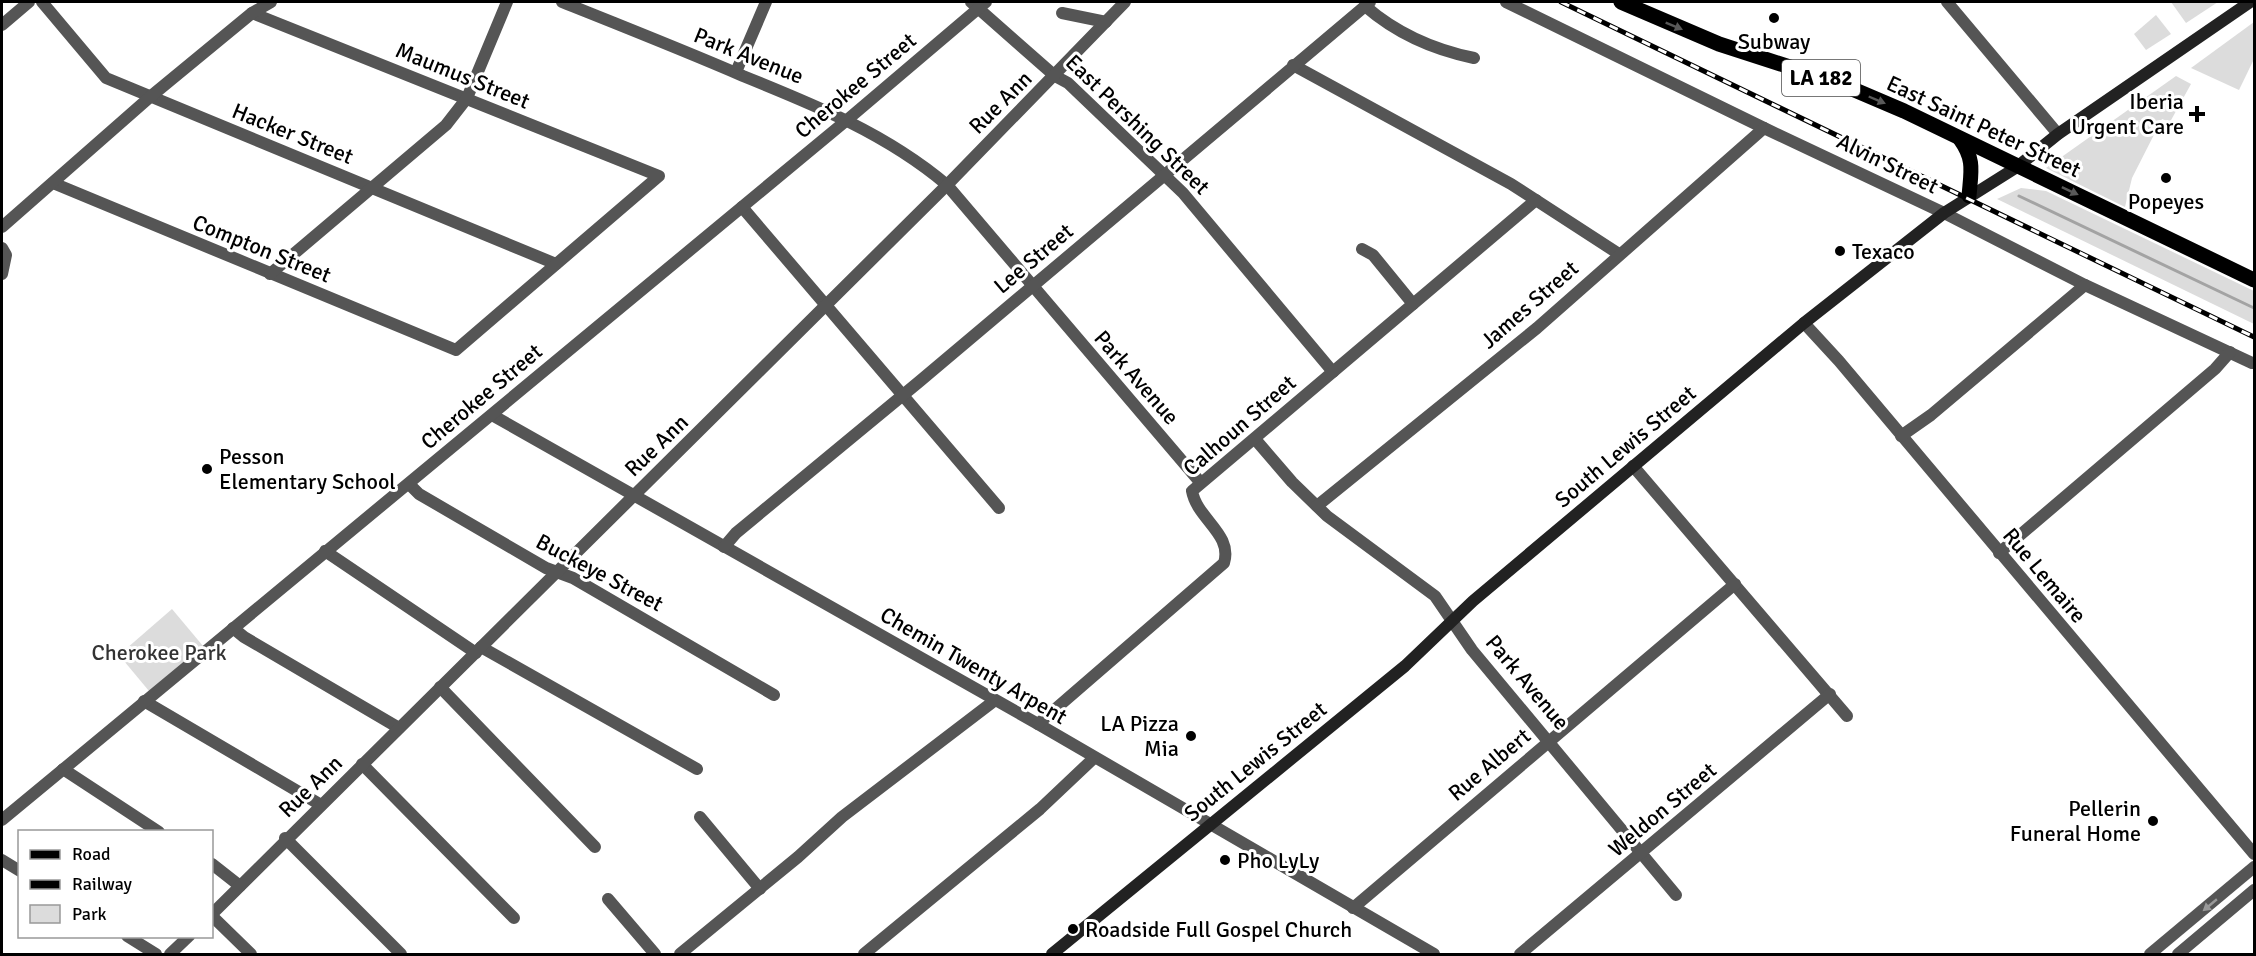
<svg xmlns="http://www.w3.org/2000/svg" width="2256" height="956" font-family="Signika,sans-serif">
  <rect width="100%" height="100%" fill="#fff"/>
  <!-- green -->
  <g fill="#dcdcdc">
    <polygon points="2171,2 2218,2 2186,23"/>
    <polygon points="2156,15 2171,34 2146,50 2134,34"/>
    <polygon points="2254,22 2254,59 2239,90 2191,68"/>
    <polygon points="2176,76 2191,84 2170,122 2162,119 2132,178 2125,207 2046,168"/>
    <polygon points="2021,188 2046,191 2254,291 2254,324 1997,199"/>
    <polygon points="172,609 203,646 149,691 119,655"/>
  </g>
  <g fill="none" stroke-linecap="round" stroke-linejoin="round">
    <!-- stream -->
    <polyline stroke="#a3a3a3" stroke-width="3" points="2019,196 2254,308"/>
    <!-- minor -->
    <g stroke="#555" stroke-width="12">
      <polyline points="42,2 106,78 556,264"/>
      <path d="M562 2C622 26 683 50 743 76 815 105 887 134 947 185L1200 482"/>
      <polyline points="971,2 1055,76 1068,83 1183,193 1333,372"/>
      <polyline points="1506,2 1764,128 1944,213 2085,285 2252,363"/>
      <polyline points="1947,2 2058,134"/>
      <path d="M1365 6C1396 33 1435 50 1474 58"/>
      <polyline points="1062,13 1106,22"/>
      <polyline points="2,25 29,2"/>
      <polyline points="1293,65 1511,184 1619,254"/>
      <polyline points="736,72 766,2"/>
      <polyline points="53,183 456,350 659,176 252,13"/>
      <polyline points="742,207 999,508"/>
      <polyline points="2,227 150,97 252,13 271,2"/>
      <polyline points="2,248 6,255 2,274"/>
      <polyline points="1362,249 1373,255 1413,304"/>
      <polyline points="270,274 446,125 467,98 507,2"/>
      <polyline points="1804,323 1839,361 2254,854"/>
      <polyline points="492,415 1038,724 1434,954"/>
      <polyline points="1901,436 1931,415 2085,285"/>
      <polyline points="1255,439 1292,482 1327,516 1435,596 1472,650 1676,895"/>
      <polyline points="1633,466 1847,716"/>
      <polyline points="409,484 419,494 546,568 573,578 774,695"/>
      <polyline points="1317,506 1537,328 1764,128"/>
      <polyline points="724,547 736,533 920,381 1370,2"/>
      <polyline points="325,551 476,653"/>
      <polyline points="1999,553 2215,369 2230,352"/>
      <polyline points="233,628 244,637 399,728"/>
      <polyline points="481,647 697,769"/>
      <polyline points="440,687 595,847"/>
      <polyline points="144,701 321,805"/>
      <path d="M1038 724 1224 563C1233 534 1197 519 1192 491L1536 200"/>
      <polyline points="362,764 514,918"/>
      <polyline points="63,769 159,832"/>
      <polyline points="700,817 760,889"/>
      <polyline points="2,820 847,120 986,2"/>
      <polyline points="285,838 401,954"/>
      <polyline points="2,860 20,871"/>
      <polyline points="212,864 240,886"/>
      <polyline points="608,899 655,954"/>
      <polyline points="1353,908 1735,584"/>
      <polyline points="212,914 947,185 1125,2"/>
      <polyline points="212,916 251,954"/>
      <polyline points="127,936 156,954"/>
      <polyline points="170,954 189,936"/>
      <polyline points="680,954 798,857 842,817 994,701"/>
      <polyline points="864,954 1040,809 1094,758"/>
      <polyline points="1520,954 1830,694"/>
    </g>
    <!-- tertiary -->
    <g stroke="#555" stroke-width="12">
      <polyline points="2150,954 2254,867"/>
      <polyline points="2178,954 2254,890"/>
    </g>
    <!-- secondary -->
    <polyline stroke="#222" stroke-width="12" points="1052,954 1405,666 1473,601 1804,323 1944,213 2017,167 2058,134 2250,2"/>
    <!-- primary -->
    <g stroke="#000" stroke-width="15">
      <polyline points="1621,2 1719,44 1836,82 1904,111 2254,280"/>
      <path d="M1960 139C1975 160 1971 171 1969 196"/>
    </g>
    <!-- rail casing -->
    <g stroke="#000" stroke-width="5">
      <polyline id="rail" points="1561,2 2254,337"/>
    </g>
    <!-- rail -->
    <use href="#rail" stroke="#fff" stroke-width="3" stroke-dasharray="9" stroke-linecap="butt"/>
  </g>
  <!-- one-way arrows -->
  <defs><path id="oneway-solid" d="M-6-.8H1V-3.2L6.5 0L1 3.2V.8H-6Z" transform="scale(1.5)"/></defs>
  <g fill="#595959">
    <use href="#oneway-solid" transform="translate(1674 26) rotate(22)"/>
    <use href="#oneway-solid" transform="translate(1877 100) rotate(23)"/>
    <use href="#oneway-solid" transform="translate(2070 191) rotate(25)"/>
  </g>
  <use fill="#999" href="#oneway-solid" transform="translate(2210 905) rotate(140)"/>
  <!-- markers -->
  <g fill="#000" stroke="#fff" stroke-width="2">
    <circle cx="1774" cy="18" r="6"/>
    <path d="M2194 105h6v6h6v6h-6v6h-6v-6h-6v-6h6z"/>
    <circle cx="2166" cy="178" r="6"/>
    <circle cx="1840" cy="251" r="6"/>
    <circle cx="207" cy="469" r="6"/>
    <circle cx="1191" cy="736" r="6"/>
    <circle cx="2153" cy="821" r="6"/>
    <circle cx="1225" cy="860" r="6"/>
    <circle cx="1073" cy="929" r="6"/>
  </g>
  <g text-anchor="middle" stroke-width="6" stroke-linejoin="round" paint-order="stroke">
    <!-- shield labels -->
    <rect fill="#fff" stroke="#4c4c4c" stroke-width="1.5" x="1782" y="60" width="78" height="36" rx="4.5"/>
    <g font-size="21" font-weight="bold" fill="#000">
      <text x="1821" y="85">LA 182</text>
    </g>
    <!-- poi labels -->
    <g font-size="22" fill="#000" stroke="#fff" text-anchor="start">
      <text x="1774" y="49" text-anchor="middle">Subway</text>
      <text x="2184" y="109" text-anchor="end">Iberia<tspan x="2184" dy="25">Urgent Care</tspan></text>
      <text x="2166" y="209" text-anchor="middle">Popeyes</text>
      <text x="1852" y="259">Texaco</text>
      <text x="219" y="464">Pesson<tspan x="219" dy="25">Elementary School</tspan></text>
      <text x="1179" y="731" text-anchor="end">LA Pizza<tspan x="1179" dy="25">Mia</tspan></text>
      <text x="2141" y="816" text-anchor="end">Pellerin<tspan x="2141" dy="25">Funeral Home</tspan></text>
      <text x="1237" y="868">Pho LyLy</text>
      <text x="1085" y="937">Roadside Full Gospel Church</text>
    </g>
    <!-- street labels -->
    <g font-size="22" fill="#000" stroke="#fff">
      <text transform="translate(749 55) rotate(22)" y="8">Park Avenue</text>
      <text transform="translate(463 75) rotate(22)" y="8">Maumus Street</text>
      <text transform="translate(855 85) rotate(-40)" y="8">Cherokee Street</text>
      <text transform="translate(1000 102) rotate(-45)" y="8">Rue Ann</text>
      <text transform="translate(1138 124) rotate(44)" y="8">East Pershing Street</text>
      <text transform="translate(1984 126) rotate(25)" y="8">East Saint Peter Street</text>
      <text transform="translate(293 133) rotate(22)" y="8">Hacker Street</text>
      <text transform="translate(1888 163) rotate(26)" y="8">Alvin Street</text>
      <text transform="translate(262 248) rotate(22)" y="8">Compton Street</text>
      <text transform="translate(1033 258) rotate(-40)" y="8">Lee Street</text>
      <text transform="translate(1529 304) rotate(-41)" y="8">James Street</text>
      <text transform="translate(1137 377) rotate(49)" y="8">Park Avenue</text>
      <text transform="translate(481 396) rotate(-40)" y="8">Cherokee Street</text>
      <text transform="translate(1239 425) rotate(-41)" y="8">Calhoun Street</text>
      <text transform="translate(656 445) rotate(-44)" y="8">Rue Ann</text>
      <text transform="translate(1625 446) rotate(-40)" y="8">South Lewis Street</text>
      <text transform="translate(600 572) rotate(28)" y="8">Buckeye Street</text>
      <text transform="translate(2045 575) rotate(50)" y="8">Rue Lemaire</text>
      <text transform="translate(974 665) rotate(30)" y="8">Chemin Twenty Arpent</text>
      <text transform="translate(1528 682) rotate(50)" y="8">Park Avenue</text>
      <text transform="translate(1255 761) rotate(-39)" y="8">South Lewis Street</text>
      <text transform="translate(1489 764) rotate(-40)" y="8">Rue Albert</text>
      <text transform="translate(310 786) rotate(-44)" y="8">Rue Ann</text>
      <text transform="translate(1662 809) rotate(-40)" y="8">Weldon Street</text>
    </g>
    <!-- park labels -->
    <g font-size="22" fill="#333" stroke="#fff">
      <text x="159" y="660">Cherokee Park</text>
    </g>
  </g>
  <!-- border -->
  <rect width="2256" height="956" fill="none" stroke="#000000" stroke-width="6"/>
  <!-- legend -->
  <rect x="18" y="830" width="195" height="108" fill="#ffffff" stroke="#999999" stroke-width="1.5"/>
  <rect x="30" y="850" width="30" height="9" fill="#000000" stroke="#999999" stroke-width="1.5"/>
  <text x="72" y="860" font-size="18" fill="#000000">Road</text>
  <rect x="30" y="880" width="30" height="9" fill="#000000" stroke="#999999" stroke-width="1.5"/>
  <text x="72" y="890" font-size="18" fill="#000000">Railway</text>
  <rect x="30" y="905" width="30" height="18" fill="#dcdcdc" stroke="#999999" stroke-width="1.5"/>
  <text x="72" y="920" font-size="18" fill="#000000">Park</text>
</svg>
